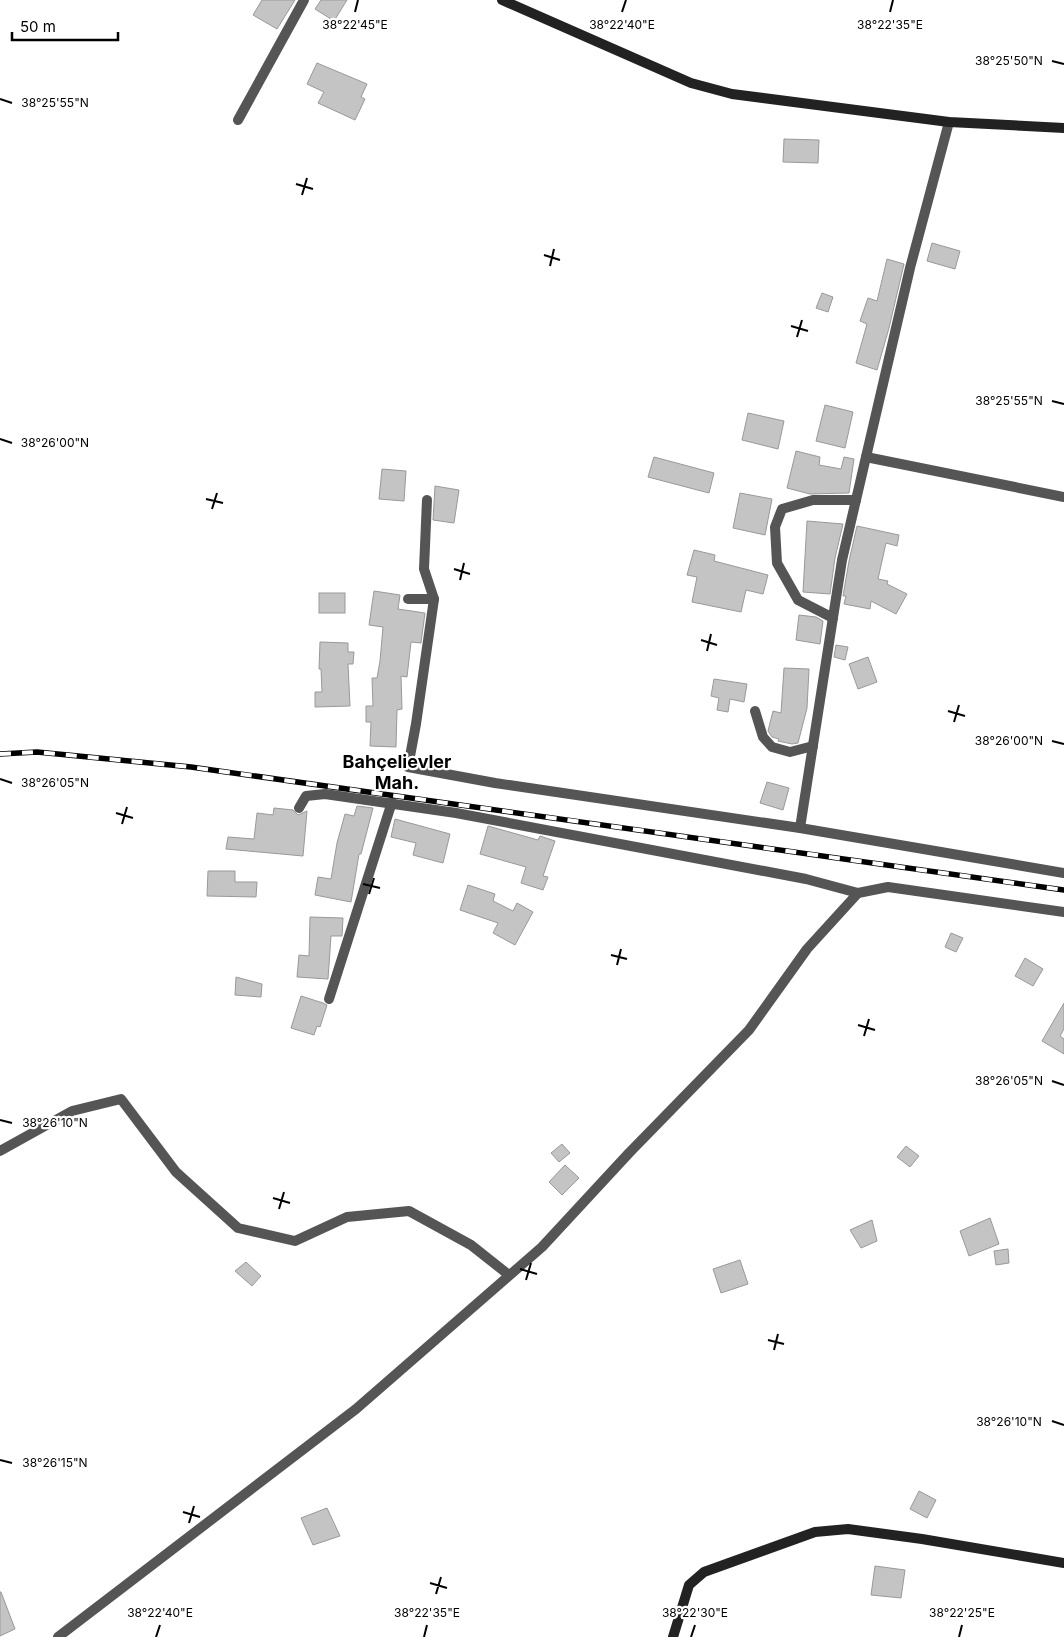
<svg xmlns="http://www.w3.org/2000/svg" width="1064" height="1637" font-family="Inter,sans-serif">
  <rect width="100%" height="100%" fill="#fff"/>
  <!-- building -->
  <g fill="#c4c4c4" stroke="#999">
    <polygon points="262,0 295,0 277,29 253,15"/>
    <polygon points="321,0 347,0 334,21 315,9"/>
    <polygon points="317,63 367,84 361,97 365,99 355,120 318,103 324,92 307,84"/>
    <polygon points="784,139 819,140 818,163 783,162"/>
    <polygon points="932,243 960,251 955,269 927,261"/>
    <polygon points="887,259 904,264 889,328 877,370 856,363 867,324 860,321 868,298 877,301"/>
    <polygon points="822,293 833,297 828,312 816,308"/>
    <polygon points="825,405 853,412 845,448 816,441"/>
    <polygon points="748,413 784,421 778,449 742,440"/>
    <polygon points="796,451 820,457 819,465 841,469 844,457 854,459 849,493 810,494 787,488"/>
    <polygon points="654,457 714,473 709,493 648,477"/>
    <polygon points="382,469 406,471 404,501 379,499"/>
    <polygon points="435,486 459,490 454,523 433,520"/>
    <polygon points="740,493 772,499 765,535 733,528"/>
    <polygon points="807,521 843,524 835,558 830,594 803,592"/>
    <polygon points="857,526 899,535 897,546 886,543 878,579 888,581 887,584 907,594 896,614 871,601 870,609 844,604 846,596 843,596 849,561"/>
    <polygon points="694,550 715,555 714,561 768,575 763,594 746,590 741,612 692,602 697,577 687,575"/>
    <polygon points="374,591 400,595 398,609 425,613 421,643 411,642 407,677 401,676 402,709 397,710 396,747 370,746 371,722 366,722 366,706 373,706 372,678 377,678 380,661 383,627 369,625"/>
    <rect x="319" y="593" width="26" height="20"/>
    <polygon points="799,615 816,617 823,621 820,644 796,640"/>
    <polygon points="320,642 348,643 348,652 354,652 353,664 348,664 350,706 315,707 315,692 322,692 321,669 319,669"/>
    <polygon points="836,645 848,647 845,660 834,657"/>
    <polygon points="868,657 877,682 858,689 849,664"/>
    <polygon points="784,668 809,669 807,708 798,743 792,744 778,741 779,739 772,737 768,731 773,711 781,713"/>
    <polygon points="714,679 747,684 744,702 730,699 728,712 717,710 719,698 711,696"/>
    <polygon points="767,782 789,788 783,810 760,803"/>
    <polygon points="357,806 373,808 361,854 359,854 351,902 315,895 318,877 331,879 337,843 345,814 354,816"/>
    <polygon points="274,808 293,810 298,815 307,811 303,856 226,849 228,837 254,839 257,813 273,815"/>
    <polygon points="395,819 450,834 443,863 413,855 416,843 391,837"/>
    <polygon points="488,826 538,840 540,836 555,841 543,876 548,877 543,890 521,883 526,867 480,854"/>
    <polygon points="208,871 235,871 235,882 257,882 256,897 207,896"/>
    <polygon points="468,885 495,894 493,901 513,911 517,903 533,912 515,945 493,933 498,923 460,910"/>
    <polygon points="310,917 343,918 342,936 331,936 328,979 297,977 299,955 309,956"/>
    <polygon points="951,933 963,938 956,952 945,947"/>
    <polygon points="1025,958 1043,969 1033,986 1015,976"/>
    <polygon points="236,977 262,984 261,997 235,995"/>
    <polygon points="301,996 323,1003 327,1005 320,1027 317,1026 314,1035 291,1028"/>
    <polygon points="1064,1003 1064,1029 1060,1036 1064,1039 1064,1054 1042,1041"/>
    <polygon points="562,1144 570,1153 559,1162 551,1153"/>
    <polygon points="906,1146 919,1156 910,1167 897,1157"/>
    <polygon points="565,1165 579,1178 562,1195 549,1182"/>
    <polygon points="990,1218 999,1244 969,1256 960,1231"/>
    <polygon points="872,1220 877,1241 861,1248 850,1230"/>
    <polygon points="1008,1249 1009,1263 996,1265 994,1251"/>
    <polygon points="740,1260 748,1284 721,1293 713,1269"/>
    <polygon points="246,1262 261,1276 252,1286 235,1271"/>
    <polygon points="919,1491 936,1500 927,1518 910,1509"/>
    <polygon points="327,1508 340,1536 313,1545 301,1518"/>
    <polygon points="875,1566 905,1570 901,1598 871,1595"/>
    <polygon points="0,1592 1,1592 15,1629 0,1636"/>
  </g>
  <g fill="none" stroke-linecap="round" stroke-linejoin="round">
    <!-- street -->
    <g stroke="#555" stroke-width="10">
      <polyline points="238,120 304,0"/>
      <polyline points="866,457 1064,497"/>
      <polyline points="427,500 424,569 434,599 416,724 408,767 495,783 800,828 842,560 910,268 949,122"/>
      <polyline points="408,599 434,599"/>
      <polyline points="833,618 798,600 777,563 775,527 782,509 813,500 856,500"/>
      <polyline points="755,711 763,737 772,747 790,752 813,746"/>
      <polyline points="299,808 306,796 325,794 456,813 806,879 858,893"/>
      <polyline points="800,828 1064,873"/>
      <polyline points="329,999 392,802"/>
      <polyline points="0,1151 72,1111 121,1099 176,1172 238,1228 295,1241 347,1217 409,1211 471,1245 509,1275"/>
      <polyline points="58,1637 356,1409 542,1247 629,1153 749,1030 807,949 858,893 888,887 1064,912"/>
    </g>
    <!-- secondary -->
    <g stroke="#222" stroke-width="10">
      <polyline points="502,0 691,83 732,94 949,122 1064,128"/>
      <polyline points="673,1637 689,1585 704,1572 815,1532 848,1529 922,1539 1064,1563"/>
    </g>
    <!-- rail casing -->
    <g stroke="#000" stroke-width="5.5">
      <polyline id="rail" points="0,754 37,752 191,767 1064,890"/>
    </g>
    <!-- rail -->
    <use href="#rail" stroke="#fff" stroke-width="4" stroke-dasharray="11" stroke-linecap="butt"/>
  </g>
  <!-- ticks -->
  <path fill="none" stroke="#000" stroke-width="2" d="M355 12 358 0M622 12 626 0M890 12 893 0M1052 61 1064 64M0 99 12 103M296 184 313 189M302 195 307 178M544 255 560 260M550 266 554 249M791 326 808 331M797 337 802 320M1052 401 1064 404M0 439 12 443M206 499 223 503M212 509 217 493M454 569 470 574M460 580 464 563M701 640 717 645M707 651 711 634M948 711 965 716M954 722 959 705M1052 741 1064 744M0 779 12 783M116 813 133 818M122 824 127 807M363 884 380 888M369 894 374 878M611 955 627 959M617 965 621 949M858 1025 875 1030M864 1036 869 1019M1052 1081 1064 1085M0 1120 12 1123M273 1198 290 1203M279 1209 284 1192M520 1269 537 1274M526 1280 531 1263M768 1340 784 1344M774 1350 778 1334M1052 1421 1064 1425M0 1460 12 1463M183 1512 200 1517M189 1523 194 1506M430 1583 447 1588M436 1594 441 1577M156 1637 160 1625M424 1637 427 1625M691 1637 695 1625M959 1637 962 1625"/>
  <g text-anchor="middle" stroke-width="4.5" stroke-linejoin="round" paint-order="stroke">
    <!-- district labels -->
    <g font-size="18" font-weight="bold" fill="#000" stroke="#fff">
      <text x="397" y="768">Bahçelievler<tspan x="397" dy="21">Mah.</tspan></text>
    </g>
  </g>
  <g font-size="12" text-anchor="middle" fill="#000" stroke="#fff" stroke-width="4.5" stroke-linejoin="round" paint-order="stroke">
    <text x="355" y="29">38°22'45"E</text>
    <text x="622" y="29">38°22'40"E</text>
    <text x="890" y="29">38°22'35"E</text>
    <text x="1009" y="65">38°25'50"N</text>
    <text x="55" y="107">38°25'55"N</text>
    <text x="1009" y="405">38°25'55"N</text>
    <text x="55" y="447">38°26'00"N</text>
    <text x="1009" y="745">38°26'00"N</text>
    <text x="55" y="787">38°26'05"N</text>
    <text x="1009" y="1085">38°26'05"N</text>
    <text x="55" y="1127">38°26'10"N</text>
    <text x="1009" y="1426">38°26'10"N</text>
    <text x="55" y="1467">38°26'15"N</text>
    <text x="160" y="1617">38°22'40"E</text>
    <text x="427" y="1617">38°22'35"E</text>
    <text x="695" y="1617">38°22'30"E</text>
    <text x="962" y="1617">38°22'25"E</text>
  </g>
  <!-- scale -->
  <path d="M12 32v8h106v-8" fill="none" stroke="#000000" stroke-width="2.5"/>
  <text x="20" y="32" font-size="15" fill="#000000" stroke="#ffffff" stroke-width="4" paint-order="stroke">50 m</text>
</svg>
